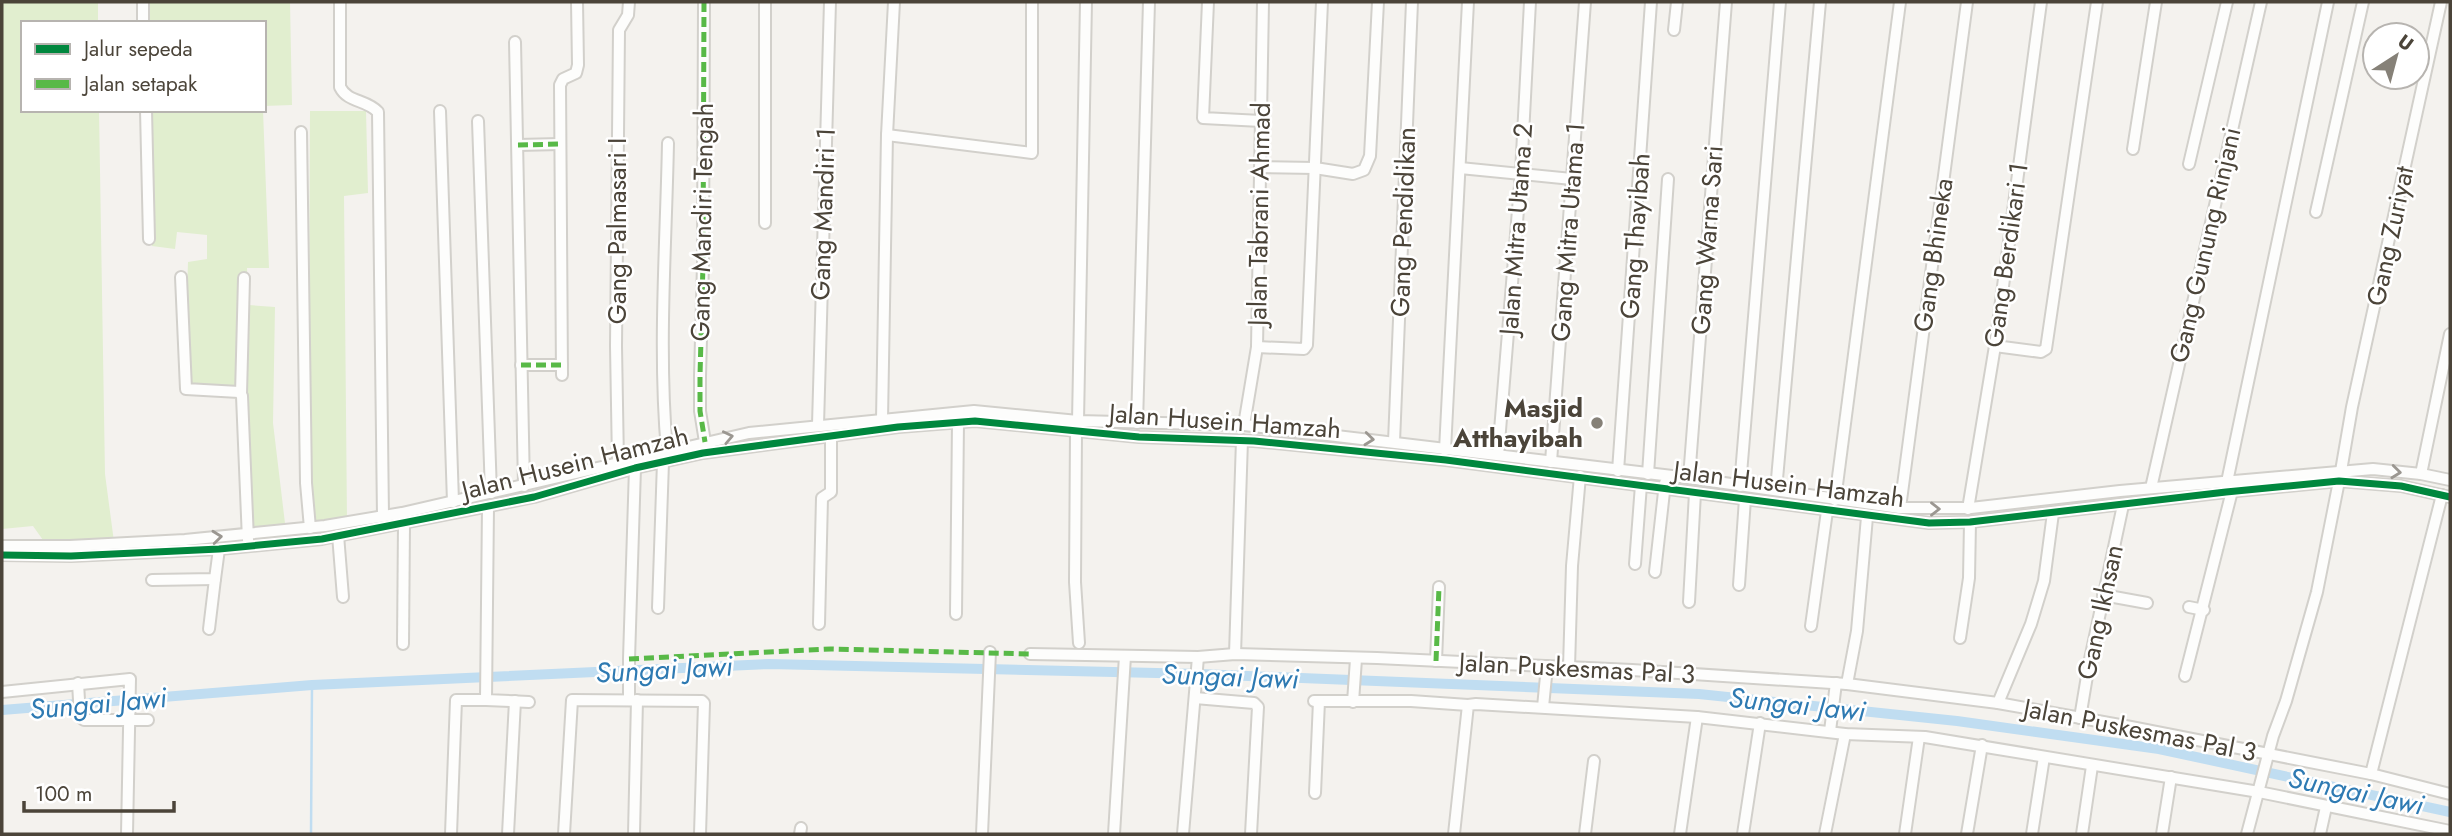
<svg xmlns="http://www.w3.org/2000/svg" width="2452" height="836" font-family="Jost,sans-serif">
  <rect width="100%" height="100%" fill="#f4f2ee"/>
  <!-- green -->
  <g fill="#e1eecf">
    <polygon points="2,2 98,2 98,23 23,23 23,110 99,110 105,474 114,542 43,540 33,526 2,529"/>
    <polygon points="146,2 290,2 292,105 264,106 264,23 147,23"/>
    <polygon points="149,110 263,110 269,268 247,268 248,305 275,307 273,423 287,540 249,544 243,391 184,385 188,262 207,259 207,235 177,232 175,249 152,246"/>
    <polygon points="310,111 366,111 368,193 344,196 347,521 308,527"/>
  </g>
  <g fill="none" stroke-linecap="round" stroke-linejoin="round">
    <!-- stream -->
    <polyline stroke="#c0ddf1" stroke-width="2.5" points="311,834 312,685"/>
    <!-- canal -->
    <polyline stroke="#c0ddf1" stroke-width="10" points="2,710 312,685 769,664 1200,674 1699,694 1957,721 2159,749 2450,812"/>
    <!-- minor casing -->
    <g stroke="#d2d0cb" stroke-width="14">
      <g id="minor">
        <polyline points="143,2 143,23"/>
        <path d="M340 2V87C348 103 366 99 378 112L383 516"/>
        <polyline points="704,2 703,264 700,376 700,411 705,442"/>
        <polyline points="1208,2 1203,118 1261,121"/>
        <polyline points="1674,30 1677,2"/>
        <polyline points="515,42 524,486"/>
        <polyline points="146,110 149,239"/>
        <polyline points="440,111 453,502"/>
        <polyline points="478,121 491,493"/>
        <polyline points="301,132 306,483 310,528"/>
        <polyline points="887,135 1032,153 1032,2"/>
        <polyline points="518,145 560,144"/>
        <polyline points="2133,149 2156,2"/>
        <polyline points="2189,164 2227,2"/>
        <polyline points="1260,167 1315,168 1353,174 1364,170 1370,156 1378,2"/>
        <polyline points="1460,168 1572,179"/>
        <polyline points="2316,212 2363,2"/>
        <polyline points="765,223 765,2"/>
        <polyline points="181,277 186,389 239,392 242,396 248,540"/>
        <polyline points="1995,346 2041,352 2046,349 2097,2"/>
        <polyline points="1257,347 1304,349 1307,345 1322,2"/>
        <polyline points="521,365 562,365"/>
        <polyline points="562,375 560,85 563,79 576,73 578,65 577,2"/>
        <polyline points="241,394 244,278"/>
        <polyline points="882,419 887,135 894,2"/>
        <polyline points="1078,421 1086,2"/>
        <polyline points="1137,423 1149,2"/>
        <polyline points="818,425 830,2"/>
        <polyline points="1244,425 1257,347 1263,2"/>
        <polyline points="1076,431 1075,582 1079,643"/>
        <polyline points="1394,442 1412,2"/>
        <polyline points="1445,450 1468,2"/>
        <path d="M667 451C658 349 666 246 668 143"/>
        <polyline points="1498,455 1521,173 1530,2"/>
        <polyline points="1551,462 1585,2"/>
        <polyline points="618,463 616,346 619,30 628,15 629,2"/>
        <polyline points="1618,471 1651,2"/>
        <polyline points="2341,471 2352,407 2441,2"/>
        <polyline points="1648,474 1668,179"/>
        <polyline points="2421,474 2450,334"/>
        <polyline points="1689,478 1726,2"/>
        <polyline points="2227,482 2328,2"/>
        <polyline points="1740,486 1780,2"/>
        <polyline points="2151,488 2261,2"/>
        <polyline points="1776,490 1820,2"/>
        <polyline points="1835,500 1900,2"/>
        <polyline points="488,507 486,700 529,702"/>
        <polyline points="1900,508 1967,2"/>
        <polyline points="1968,509 1995,346 2041,2"/>
        <polyline points="338,535 343,597"/>
        <polyline points="2,546 70,546 185,540 325,526 402,513 749,433 974,411 1078,421 1244,425 1689,478 1900,508 1971,508 2120,491 2373,469 2421,474 2450,480"/>
        <polyline points="2,555 71,556 219,549 322,539 534,497 635,468 703,453 898,427 975,421 1139,437 1254,441 1446,460 1929,523 1970,522 2226,492 2339,481 2401,486 2450,497"/>
        <polyline points="1635,564 1641,485"/>
        <polyline points="1655,572 1665,483"/>
        <polyline points="152,580 215,579 219,549"/>
        <polyline points="1739,585 1745,499"/>
        <polyline points="2103,595 2147,603"/>
        <polyline points="1689,602 1695,493"/>
        <polyline points="2189,607 2204,610"/>
        <polyline points="658,608 663,462"/>
        <polyline points="956,614 958,422"/>
        <polyline points="819,624 822,498 831,492 831,438"/>
        <polyline points="1811,626 1827,511"/>
        <polyline points="209,629 215,579"/>
        <polyline points="1960,638 1969,578 1970,522"/>
        <polyline points="403,644 404,523"/>
        <polyline points="1030,654 1198,657 1235,654 1377,658 1632,670 1847,684 1998,703 2131,727 2371,774 2450,794"/>
        <polyline points="1235,654 1242,440"/>
        <polyline points="1436,661 1439,587"/>
        <polyline points="1569,667 1572,566 1580,476"/>
        <polyline points="2185,676 2232,491"/>
        <polyline points="78,683 80,717 84,720 148,720"/>
        <polyline points="1847,684 1857,631 1867,517"/>
        <polyline points="2,692 130,679 127,834"/>
        <polyline points="1195,698 1254,703 1258,707 1251,834"/>
        <polyline points="629,700 629,659 635,468"/>
        <polyline points="1314,701 1411,701 1468,705"/>
        <polyline points="1353,702 1356,659"/>
        <polyline points="1998,703 2031,624 2044,581 2053,513"/>
        <polyline points="1543,707 1547,666"/>
        <polyline points="2080,718 2089,664 2123,505"/>
        <polyline points="1830,731 1836,683"/>
        <polyline points="2371,774 2442,495"/>
        <polyline points="1315,793 1319,701"/>
        <polyline points="451,834 456,700 486,700"/>
        <polyline points="508,834 515,701"/>
        <polyline points="564,834 572,700 702,701 704,703 700,834"/>
        <polyline points="634,834 637,700"/>
        <polyline points="800,834 801,828"/>
        <polyline points="982,834 990,652"/>
        <polyline points="1114,834 1125,656"/>
        <polyline points="1183,834 1198,657"/>
        <polyline points="1454,834 1468,705 1476,704 1697,717 1845,734 1925,737 2259,792 2450,831"/>
        <polyline points="1585,834 1594,761"/>
        <polyline points="1680,834 1697,717"/>
        <polyline points="1743,834 1760,723"/>
        <polyline points="1825,834 1845,734"/>
        <polyline points="1905,834 1919,737"/>
        <polyline points="1967,834 1982,745"/>
        <polyline points="2032,834 2044,757"/>
        <polyline points="2082,834 2092,766"/>
        <polyline points="2162,834 2171,777"/>
        <polyline points="2247,834 2273,736 2286,701 2317,592 2339,481"/>
        <polyline points="2320,834 2326,807"/>
      </g>
    </g>
    <!-- minor -->
    <use href="#minor" stroke="#fdfdfc" stroke-width="10"/>
    <!-- quiet -->
    <g stroke="#58b947" stroke-width="5" stroke-dasharray="10 5" stroke-linecap="butt">
      <polyline points="704,2 703,264 700,376 700,411 705,442"/>
      <polyline points="518,145 560,144"/>
      <polyline points="521,365 562,365"/>
      <polyline points="629,659 831,649 1030,654"/>
      <polyline points="1436,661 1439,587"/>
    </g>
    <!-- cycleway casing -->
    <g stroke="#fff" stroke-width="11">
      <polyline id="cycleway" points="2,555 71,556 219,549 322,539 534,497 635,468 703,453 898,427 975,421 1139,437 1254,441 1446,460 1929,523 1970,522 2226,492 2339,481 2401,486 2450,497"/>
    </g>
    <!-- cycleway -->
    <use href="#cycleway" stroke="#00873e" stroke-width="7"/>
  </g>
  <!-- one-way arrows -->
  <defs><path id="oneway-chevron" d="M-2-3.5L2.5 0L-2 3.5" fill="none" stroke-width="1.6" stroke-linecap="round" stroke-linejoin="round" transform="scale(1.75)"/></defs>
  <g stroke="#9b9791">
    <use href="#oneway-chevron" transform="translate(728 437) rotate(-12)"/>
    <use href="#oneway-chevron" transform="translate(1369 439) rotate(6)"/>
    <use href="#oneway-chevron" transform="translate(2396 472) rotate(6)"/>
    <use href="#oneway-chevron" transform="translate(1935 509)"/>
    <use href="#oneway-chevron" transform="translate(217 537) rotate(-6)"/>
  </g>
  <!-- markers -->
  <circle fill="#868178" stroke="#fff" stroke-width="2.5" cx="1597" cy="423" r="7"/>
  <g text-anchor="middle" stroke-width="5" stroke-linejoin="round" paint-order="stroke">
    <!-- street labels -->
    <g font-size="26" fill="#4b4439" stroke="#fff">
      <text transform="translate(823 214) rotate(-88)" y="9">Gang Mandiri 1</text>
      <text transform="translate(1259 214) rotate(-89)" y="9">Jalan Tabrani Ahmad</text>
      <text transform="translate(702 222) rotate(-89)" y="9">Gang Mandiri Tengah</text>
      <text transform="translate(1403 222) rotate(-88)" y="9">Gang Pendidikan</text>
      <text transform="translate(1516 229) rotate(-86)" y="9">Jalan Mitra Utama 2</text>
      <text transform="translate(617 231) rotate(-90)" y="9">Gang Palmasari I</text>
      <text transform="translate(1568 232) rotate(-86)" y="9">Gang Mitra Utama 1</text>
      <text transform="translate(1635 236) rotate(-86)" y="9">Gang Thayibah</text>
      <text transform="translate(2390 236) rotate(-78)" y="9">Gang Zuriyat</text>
      <text transform="translate(1707 240) rotate(-86)" y="9">Gang Warna Sari</text>
      <text transform="translate(2205 245) rotate(-77)" y="9">Gang Gunung Rinjani</text>
      <text transform="translate(1933 255) rotate(-82)" y="9">Gang Bhineka</text>
      <text transform="translate(2006 255) rotate(-82)" y="9">Gang Berdikari 1</text>
      <text transform="translate(1225 421) rotate(4)" y="9">Jalan Husein Hamzah</text>
      <text transform="translate(575 463) rotate(-14)" y="9">Jalan Husein Hamzah</text>
      <text transform="translate(1789 484) rotate(7)" y="9">Jalan Husein Hamzah</text>
      <text transform="translate(2100 612) rotate(-78)" y="9">Gang Ikhsan</text>
      <text transform="translate(1577 668) rotate(3)" y="9">Jalan Puskesmas Pal 3</text>
      <text transform="translate(2140 730) rotate(11)" y="9">Jalan Puskesmas Pal 3</text>
    </g>
    <!-- poi labels -->
    <g font-size="26" font-weight="bold" fill="#4b4439" stroke="#fff" text-anchor="end">
      <text x="1583" y="417">Masjid<tspan x="1583" dy="30">Atthayibah</tspan></text>
    </g>
    <!-- water labels -->
    <g font-size="28" font-style="italic" fill="#2e7ab2" stroke="#fff">
      <text transform="translate(664 669) rotate(-3)" y="10">Sungai Jawi</text>
      <text transform="translate(1230 676) rotate(2)" y="10">Sungai Jawi</text>
      <text transform="translate(98 703) rotate(-5)" y="10">Sungai Jawi</text>
      <text transform="translate(1797 704) rotate(6)" y="10">Sungai Jawi</text>
      <text transform="translate(2356 791) rotate(12)" y="10">Sungai Jawi</text>
    </g>
  </g>
  <!-- border -->
  <rect width="2452" height="836" fill="none" stroke="#4b4439" stroke-width="7"/>
  <!-- legend -->
  <rect x="21" y="21" width="245" height="91" fill="#ffffff" stroke="#b7b4b0" stroke-width="2"/>
  <rect x="35" y="44" width="35" height="10" fill="#00873e" stroke="#b7b4b0" stroke-width="2"/>
  <text x="84" y="56" font-size="21" fill="#4b4439">Jalur sepeda</text>
  <rect x="35" y="79" width="35" height="10" fill="#58b947" stroke="#b7b4b0" stroke-width="2"/>
  <text x="84" y="91" font-size="21" fill="#4b4439">Jalan setapak</text>
  <!-- north arrow -->
  <g transform="translate(2396 56) rotate(36)"><circle r="33" fill="#ffffff" stroke="#b7b4b0" stroke-width="2"/>
  <path d="M0-5L12 26L0 18L-12 26Z" fill="#868178"/>
  <text y="-10" font-size="19" font-weight="bold" text-anchor="middle" fill="#4b4439">U</text>
  </g>
  <!-- scale -->
  <path d="M24 801v10h150v-10" fill="none" stroke="#4b4439" stroke-width="3.5"/>
  <text x="35" y="801" font-size="21" fill="#4b4439" stroke="#ffffff" stroke-width="5" paint-order="stroke">100 m</text>
</svg>
